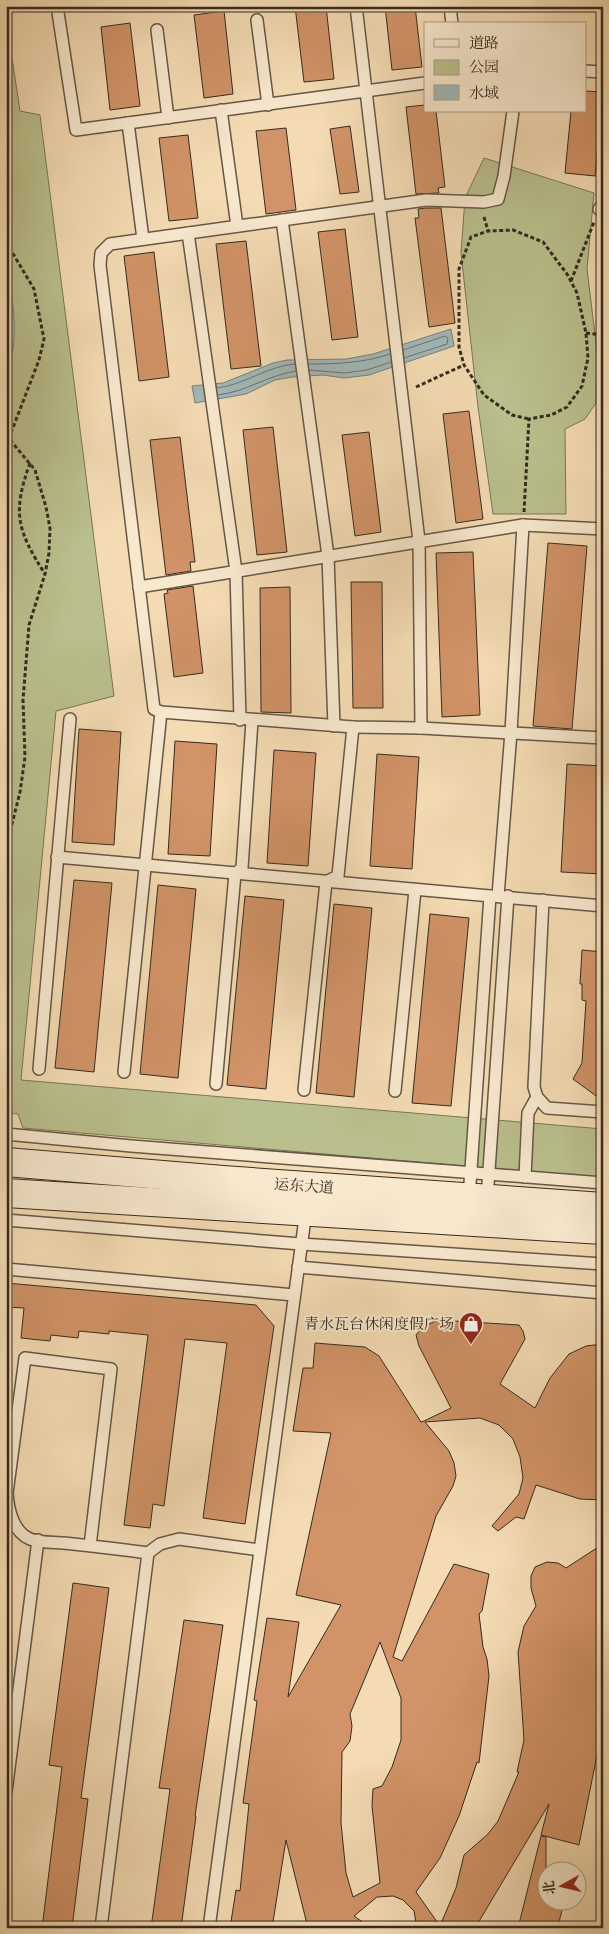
<svg xmlns="http://www.w3.org/2000/svg" width="609" height="1934" font-family="'IM FELL Great Primer','Noto Serif SC',serif">
  <rect width="100%" height="100%" fill="#f4dbb3"/>
  <filter id="stains"><feTurbulence type="fractalNoise" baseFrequency=".004" numOctaves="4"/><feColorMatrix values="0 0 0 0 .2 0 0 0 0 .09 0 0 0 0 .02 0 0 0 .5 -.17"/></filter>
  <radialGradient id="worn" r=".72"><stop offset=".6" stop-color="#630" stop-opacity="0"/><stop offset="1" stop-color="#630" stop-opacity=".3"/></radialGradient>
  <!-- green -->
  <g fill="#bac08d" stroke="#787657">
    <polygon points="6,18 20,111 40,115 114,696 56,711 21,1080 603,1129 603,1178 23,1128 18,1114 6,1113"/>
    <polygon points="484,158 594,193 587,269 598,359 596,403 585,419 565,429 566,514 493,514 478,407 461,253 465,198"/>
  </g>
  <!-- water -->
  <g fill="#a2b8b9" stroke="#76807c">
    <path d="M9 274C13 305 20 343 6 373V280Z"/>
    <polygon points="451,329 454,346 369,375 344,378 323,375 292,377 275,380 246,394 195,403 192,386 223,383 273,363 287,360 346,359 373,354"/>
  </g>
  <g fill="none" stroke-linecap="round" stroke-linejoin="round">
    <!-- shore -->
    <g stroke="#6c726d" stroke-width="1">
      <polyline points="6,291 10,331 6,357"/>
      <polyline points="403,350 445,336 448,338 447,344 404,358"/>
      <path d="M309 364C337 364 363 363 390 354"/>
      <polyline points="309,370 344,373 367,370 391,362"/>
      <path d="M217 388C244 385 267 366 295 364"/>
      <path d="M218 395C246 392 268 375 296 371"/>
    </g>
  </g>
  <!-- building -->
  <g fill="#d19367" stroke="#352b21" fill-rule="evenodd">
    <polygon points="295,6 326,6 334,79 304,82"/>
    <polygon points="385,6 415,6 422,67 392,70"/>
    <polygon points="224,11 233,94 204,98 194,15"/>
    <polygon points="130,23 140,106 110,110 101,27"/>
    <polygon points="585,91 603,92 595,176 565,173 571,111 585,111"/>
    <polygon points="425,105 425,111 436,111 445,187 438,188 439,193 416,194 406,107"/>
    <polygon points="350,126 359,192 340,194 330,129"/>
    <polygon points="286,128 296,210 266,214 256,131"/>
    <polygon points="188,135 198,218 169,221 159,138"/>
    <polygon points="426,208 441,208 455,323 429,327 415,218 419,218 418,209"/>
    <polygon points="345,229 358,337 332,340 318,232"/>
    <polygon points="246,241 261,366 231,369 216,244"/>
    <polygon points="154,252 169,377 139,381 124,256"/>
    <polygon points="469,411 483,519 456,523 443,414"/>
    <polygon points="273,427 287,552 257,555 243,430"/>
    <polygon points="369,432 381,532 355,536 342,435"/>
    <polygon points="180,437 195,562 190,562 191,571 166,575 150,440"/>
    <polygon points="548,543 587,546 572,729 533,726"/>
    <polygon points="473,552 480,715 442,717 436,553"/>
    <polygon points="351,582 382,582 383,708 353,708"/>
    <polygon points="193,586 203,673 174,677 164,594 168,593 167,590"/>
    <polygon points="290,587 291,713 261,712 260,588"/>
    <polygon points="79,729 121,732 114,845 72,842"/>
    <polygon points="175,741 217,744 210,856 168,854"/>
    <polygon points="274,750 316,753 308,866 267,863"/>
    <polygon points="377,754 419,757 412,869 370,866"/>
    <polygon points="567,764 603,766 603,874 561,872"/>
    <polygon points="74,880 112,883 94,1072 55,1068"/>
    <polygon points="158,885 196,889 178,1078 140,1074"/>
    <polygon points="245,896 284,900 266,1089 227,1085"/>
    <polygon points="334,904 372,908 354,1097 316,1093"/>
    <polygon points="430,914 469,918 451,1106 412,1103"/>
    <polygon points="582,950 603,952 603,1101 573,1079 582,1063 586,1001 582,1000 582,984 580,984"/>
    <polygon points="6,1283 256,1305 274,1326 245,1524 203,1518 227,1343 185,1339 164,1506 153,1504 150,1528 124,1525 148,1335 109,1331 109,1334 79,1331 78,1338 51,1335 50,1341 21,1338 24,1308 6,1307"/>
    <path d="M437 1320 519 1325 523 1331 525 1339 500 1384 535 1408 550 1378 569 1354 586 1346 603 1344V1500L580 1499 536 1485 524 1519 516 1517 498 1531 492 1526 519 1494 523 1478 520 1457 513 1439 499 1425 480 1418 425 1422 449 1451 454 1463 456 1476 453 1486 436 1516 393 1657 402 1661 454 1564 489 1574 482 1611 479 1614 483 1647 487 1659 489 1676 479 1763 477 1762 459 1816 440 1858 416 1892 440 1926 456 1888 464 1855 488 1834 498 1821 519 1772H517L524 1740 518 1652 524 1626 536 1606 531 1588V1576L535 1567 547 1562 558 1563 566 1568 603 1544V1725L579 1845 541 1835 549 1804 475 1928H417L414 1911 403 1900 393 1896 377 1897 354 1916 371 1928H308L286 1840 272 1928H230L236 1890 240 1891 249 1804 243 1803 257 1701 254 1700 267 1618 299 1622 288 1697 341 1605 296 1595 331 1433 293 1431 303 1368H313L315 1343 365 1347 379 1356 421 1422 424 1421 451 1408 419 1346 416 1335 422 1328ZM380 1642 401 1698V1740L392 1767 382 1786 373 1789 372 1806 380 1883 353 1897 346 1873 341 1823 342 1752 350 1741 352 1726 350 1714Z"/>
    <polygon points="73,1583 109,1588 81,1798 88,1799 72,1928 42,1928 62,1767 49,1765"/>
    <polygon points="184,1620 223,1625 195,1816 196,1816 181,1928 151,1928 170,1789 159,1788"/>
    <polygon points="541,1836 546,1837 546,1902 564,1902 559,1922 558,1928 518,1928"/>
  </g>
  <g fill="none" stroke-linecap="round" stroke-linejoin="round">
    <!-- lane casing -->
    <g stroke="#655746" stroke-width="14">
      <g id="lane">
        <polyline points="57,6 76,130 425,83"/>
        <polyline points="356,6 419,541 421,728"/>
        <polyline points="450,6 452,24"/>
        <polyline points="257,20 268,105"/>
        <polyline points="157,30 168,118"/>
        <polyline points="585,71 603,72"/>
        <polyline points="221,110 237,226"/>
        <polyline points="513,111 504,176 498,199 484,202 426,200 110,244 101,253 100,265 154,709 161,712 353,727 421,728 603,738"/>
        <polyline points="128,123 143,239"/>
        <polyline points="599,209 603,204"/>
        <polyline points="282,220 328,556 334,726"/>
        <polyline points="188,233 236,571 240,720"/>
        <polyline points="139,587 523,525 603,529"/>
        <polyline points="57,857 603,906"/>
        <polyline points="498,896 511,732 523,525"/>
        <polyline points="543,900 534,1087 537,1097 547,1108 603,1112"/>
        <polyline points="39,1069 70,719"/>
        <polyline points="124,1072 161,712"/>
        <polyline points="216,1084 235,874 242,868 252,721"/>
        <polyline points="304,1090 326,882 338,876 353,727"/>
        <polyline points="395,1091 415,890"/>
        <polyline points="6,1134 131,1146 603,1183"/>
        <polyline points="525,1177 528,1113 537,1097"/>
        <polyline points="469,1198 490,896"/>
        <polyline points="487,1199 508,896"/>
        <polyline points="6,1220 301,1244 603,1264"/>
        <polyline points="298,1267 603,1293"/>
        <polyline points="6,1269 294,1295"/>
        <path d="M90 1546 111 1369 25 1358 7 1493C8 1509 13 1532 30 1539 40 1543 54 1542 64 1543 92 1546 120 1549 148 1553L101 1928"/>
        <polyline points="148,1553 160,1544 179,1539 260,1550"/>
        <polyline points="6,1792 38,1540"/>
        <polyline points="209,1928 306,1211"/>
      </g>
    </g>
    <!-- secondary casing -->
    <g stroke="#352b21" stroke-width="30">
      <g id="secondary">
        <polyline points="6,1162 223,1180 603,1207"/>
        <polyline points="6,1193 603,1230"/>
      </g>
    </g>
    <!-- path -->
    <g stroke="#352b21" stroke-width="3" stroke-dasharray="4 2.5" stroke-linecap="butt">
      <path d="M6 121C11 150 12 180 6 209"/>
      <polyline points="484,217 488,231"/>
      <polyline points="6,242 34,289 44,339 39,360 9,438"/>
      <polyline points="571,281 594,222"/>
      <polyline points="586,333 603,335"/>
      <polyline points="416,387 464,365"/>
      <polyline points="6,435 35,470 46,507 50,528 49,553 45,574 29,625 23,700 25,757 20,792 6,848"/>
      <path d="M30 463C12 513 17 530 45 574"/>
      <polyline points="524,512 529,419 551,415 567,407 582,386 588,358 586,333 577,293 567,274 543,242 513,230 488,231 471,237 459,269 459,347 464,365 484,395 512,415 529,419"/>
    </g>
    <!-- lane -->
    <use href="#lane" stroke="#f8e8ce" stroke-width="11"/>
    <!-- secondary -->
    <use href="#secondary" stroke="#f8e8ce" stroke-width="28"/>
  </g>
  <!-- icons -->
  <defs>
    <g id="shop-pin" transform="scale(1.25)"><path d="M0 17L-7.5 6A9.5 9.5 0 1 1 7.5 6Z" fill="#8f2418" stroke="#f8e8ce"/><path d="M-5-2.5h2.3a2.7 3.5 0 0 1 5.4 0H5L5.5 6h-11ZM-1.5-2.5h3a1.5 2.3 0 0 0-3 0Z" fill="#fff"/></g>
  </defs>
  <g fill-rule="evenodd">
    <use href="#shop-pin" x="471" y="1324"/>
  </g>
  <g text-anchor="middle" stroke-width="4" stroke-linejoin="round" paint-order="stroke">
    <!-- street labels -->
    <g font-size="15" fill="#352b21" stroke="#f8e8ce">
      <text transform="translate(304 1186) rotate(4)" y="5">运东大道</text>
    </g>
    <!-- poi labels -->
    <g font-size="15" fill="#352b21" stroke="#f8e8ce" text-anchor="end">
      <text x="454" y="1329">青水瓦台休闲度假广场</text>
    </g>
  </g>
  <!-- margin -->
  <rect width="609" height="1934" fill="none" stroke="#f4dbb3" stroke-width="25"/>
  <rect x="8" y="8" width="594" height="1919" fill="none" stroke="#352b21" stroke-width="2.5"/>
  <rect x="12" y="12" width="584" height="1909" fill="none" stroke="#352b21"/>
  <!-- legend -->
  <rect x="424" y="22" width="162" height="90" fill="#f8e8ce" stroke="#aa9c89"/>
  <rect x="434" y="39" width="25" height="8" fill="#f8e8ce" stroke="#aa9c89"/>
  <text x="469" y="48" font-size="15" fill="#352b21">道路</text>
  <rect x="434" y="60" width="25" height="15" fill="#bac08d" stroke="#aa9c89"/>
  <text x="469" y="72" font-size="15" fill="#352b21">公园</text>
  <rect x="434" y="85" width="25" height="15" fill="#a2b8b9" stroke="#aa9c89"/>
  <text x="469" y="98" font-size="15" fill="#352b21">水域</text>
  <!-- north arrow -->
  <g transform="translate(562 1886) rotate(262)"><circle r="24" fill="#f8e8ce" stroke="#aa9c89"/>
  <path d="M0-4L9 19L0 12L-9 19Z" fill="#8f2418"/>
  <text y="-8" font-size="14" font-weight="bold" text-anchor="middle" fill="#352b21">北</text>
  </g>
  <rect width="100%" height="100%" filter="url(#stains)"/>
  <rect width="100%" height="100%" fill="url(#worn)"/>
</svg>
